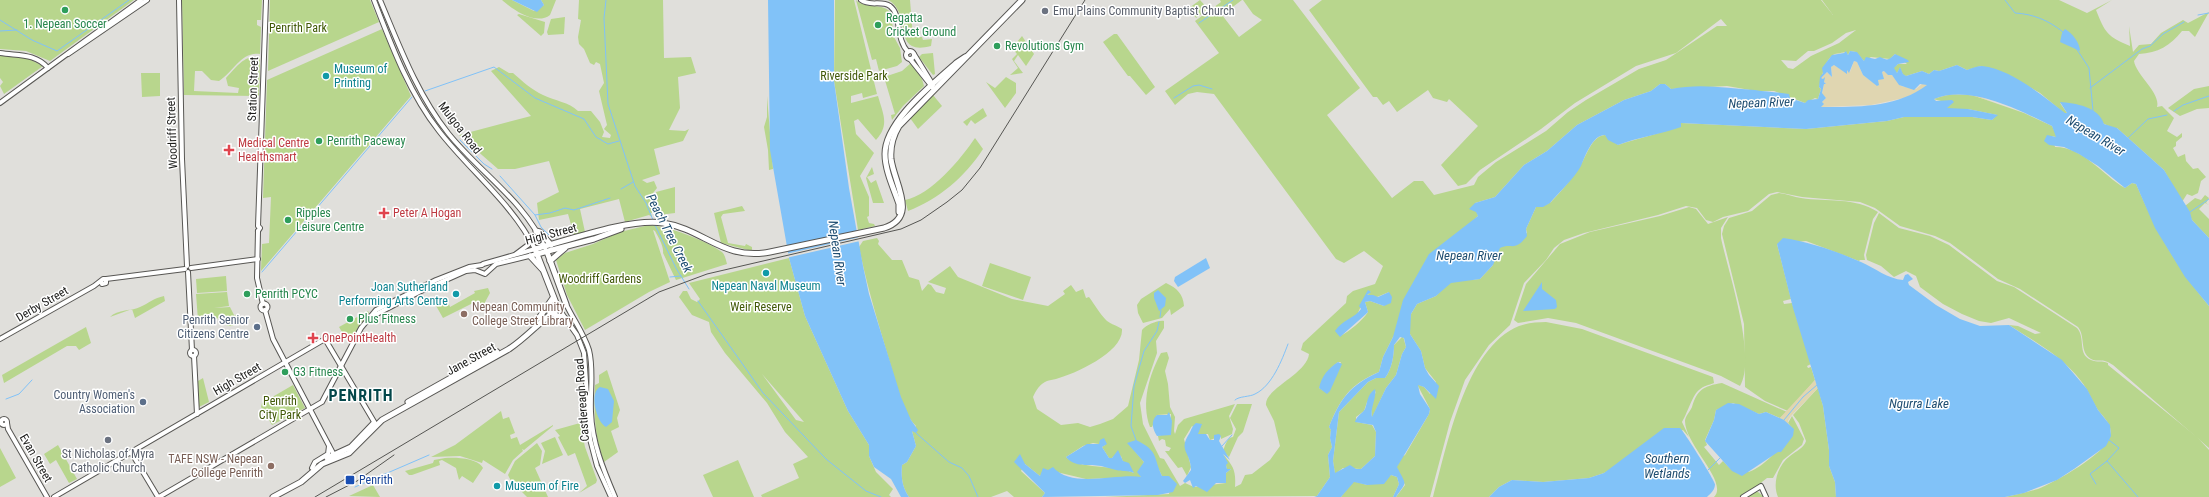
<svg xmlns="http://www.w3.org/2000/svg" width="2209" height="497" font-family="'Roboto Condensed',sans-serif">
  <rect width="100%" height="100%" fill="#e0dfdb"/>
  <!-- green -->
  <g fill="#b8d68d" fill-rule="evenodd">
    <polygon points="0,0 134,0 50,61 26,51 0,49"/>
    <path d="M182 0H262L261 20H257V25L261 27 260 54C242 51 234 71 219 81L211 80 202 71H195L194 91 238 93 239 88 228 86 226 78C236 68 245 53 260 58L259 96 184 95Z"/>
    <polygon points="270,0 370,0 379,22 268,71"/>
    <path d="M502 0H512L534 11 544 5 541 0H556L550 15C536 26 512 9 502 0Z"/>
    <path d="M579 0H663L664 58 691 57 696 73 678 77 680 108 669 130 685 131 689 129 683 141 654 149 660 174 642 180 647 183 654 181 657 188 653 193 657 200 656 192 675 187V213L659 215 658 211 651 213 652 217 649 215 625 222 619 199 580 209 585 232 574 235 568 214 539 220 537 203 559 192 549 161 515 169H498L459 135 531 116 491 71 499 67 509 73H513C522 81 532 90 543 95 555 101 569 102 578 111H591L600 122 604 132 602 137 610 138 611 135 604 129 607 125 599 91 604 83 600 64 596 62 594 65 590 63 584 49 579 44 578 37 581 20 578 19Z"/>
    <path d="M835 0H854L877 94 863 98 862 93 851 96V103L878 96C883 114 890 125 876 140L858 119 854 121 856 134 874 153 860 176 869 197V216L867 217 869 223 874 224 875 226 858 230 834 81Z"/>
    <path d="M856 0C866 10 883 2 891 13L894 37 900 48 902 62 897 66 879 71 876 59 872 60Z"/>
    <path d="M888 0H910L913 37H922L923 40 932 39 931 46C890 57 913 12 888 0Z"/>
    <polygon points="1200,0 1208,9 1196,18 1189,8"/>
    <path d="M1220 0H1242L1222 15 1239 37 1262 20 1253 14 1243 0H1293L1360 88 1327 115 1392 198 1414 181H1423L1434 195 1474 185 1478 177 1496 162 1546 131 1568 112 1586 100 1639 69 1666 60 1717 26H1727L1721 19 1676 53 1636 66 1575 103 1541 129 1480 170 1466 184 1458 186 1441 165 1478 126 1449 99 1447 102 1433 98 1428 90 1397 112 1389 101 1383 105 1377 97H1373L1309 10 1322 0H1821L1833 15 1822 0H2059L2087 13 2112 0 2096 10C2105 33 2108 37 2130 46L2129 26 2133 52 2139 45 2151 44 2161 33 2183 20 2188 23 2209 12 2195 37 2189 31H2182C2170 46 2158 53 2139 54L2134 61C2136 75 2161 93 2157 107L2162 106 2174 118 2167 131 2177 137 2182 133V137L2176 142V146L2173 148 2178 157 2185 154 2186 161 2193 169 2198 168 2206 177 2201 181 2198 193 2192 196 2187 194 2182 202 2164 170 2117 128H2113L2060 103 2067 113H2064L2040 93 2012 77 1981 66 1967 70 1957 65 1939 71 1934 70 1929 74 1922 71 1906 76 1903 75 1900 68 1897 73 1894 71 1893 68 1898 64H1907L1895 54 1890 59 1871 57 1864 61 1856 52 1850 51 1848 55 1846 52C1843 53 1836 53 1833 55 1824 61 1822 78 1819 87L1821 89 1818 99 1815 98 1805 103 1774 91H1756L1727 86 1671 89 1665 84H1660L1651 91 1624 100 1577 125 1547 151 1524 165 1495 197 1475 203 1478 216 1468 225 1393 337 1383 357 1379 372C1350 384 1340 399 1329 427L1331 430 1330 438 1332 447 1328 455 1330 477 1317 496 1105 497 1169 494 1171 479 1162 476 1159 470 1128 443 1144 462 1140 474 1141 477 1086 479 1048 470 1040 476 1025 464 1021 471 1045 493 1042 497H1014L1007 491 991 497H909C902 487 901 477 902 465L907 462 916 446 912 431 916 426C901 411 896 383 890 363 879 325 867 287 859 247L863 241 877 238 879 241 878 244 892 260H902L909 277 919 280 922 291 928 284 931 285 936 292 944 294 946 288 928 282 950 266 958 277 1012 299 1048 306 1065 294 1063 291 1071 285 1076 292 1083 289 1086 298 1089 297C1095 305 1100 314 1106 320 1107 322 1117 326 1122 329 1124 352 1075 374 1056 379 1053 380 1049 380 1047 381 1040 384 1036 390 1033 397L1037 409 1061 425 1078 423 1090 427 1100 424 1113 419 1128 406 1139 360 1142 330C1146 325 1158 320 1164 321V328L1156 341 1157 353 1140 403 1143 424 1160 458 1164 459 1180 486 1185 483 1194 487 1226 483V473L1231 469H1227L1223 454C1234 467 1236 471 1235 487L1241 484 1245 475 1252 474 1270 460 1280 446 1274 421 1266 405C1264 389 1307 374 1309 354L1301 350 1303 343 1346 303 1347 296 1353 291 1375 284 1383 266 1364 251 1344 263 1336 259 1214 94 1197 92 1188 94 1175 105 1165 91 1219 53 1195 21 1221 2ZM1856 30 1839 43 1811 56 1793 69 1788 68 1781 60 1796 61 1808 51H1814L1832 43 1846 33ZM1371 291 1367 296 1377 297 1389 292 1384 306 1370 301 1365 302 1368 312C1362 321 1350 331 1340 336L1338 332 1357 315 1365 297ZM1338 362H1341L1324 391 1319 388 1331 368ZM1093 443 1105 445 1102 447 1109 458H1112L1115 455 1121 456 1123 462 1134 473C1118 465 1076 469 1066 457L1083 446Z"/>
    <polygon points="519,14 545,22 544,33 541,36 517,15"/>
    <polygon points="565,17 564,34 548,35 547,32 551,19"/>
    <polygon points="382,29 411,96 261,271 262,244 269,243 271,197 263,198 267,80"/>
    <polygon points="1114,34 1117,34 1155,87 1146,95 1130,76 1128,76 1103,42"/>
    <polygon points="1022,36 1034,54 1026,66 1018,55 1014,61 1023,73 1010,75 1018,68 1012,59 1017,54 1012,48"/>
    <polygon points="933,53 935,74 933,75 919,57 922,54"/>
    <polygon points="0,55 27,58 43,66 4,94 0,86 3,82 0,78"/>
    <polygon points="911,63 922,79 924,86 903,106 892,120 891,115 895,114 884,77 902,71"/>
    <polygon points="141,73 160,73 160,96 142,97"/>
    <polygon points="1006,77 1016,83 1016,93 1005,108 986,82 995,88"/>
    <polygon points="2209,86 2209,108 2197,109 2180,116 2168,108 2194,89"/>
    <path d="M1949 94 1972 95 2024 113 2052 126 2056 134V137L2052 136 2055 147C2084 147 2102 175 2125 188L2132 183 2136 184C2157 232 2175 265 2209 306V448L2113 365C2101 357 2098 363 2091 359 2079 352 2086 337 2078 327L2020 289 1998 279 1950 243 1935 236 1900 226 1875 208 1860 202 1802 197 1777 192 1769 194 1748 211 1723 217 1713 222 1706 220 1697 208 1686 206 1658 215 1584 233 1564 240 1554 248 1546 260 1524 283 1510 325 1489 345 1465 380 1450 422 1430 497H1396L1405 485 1394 462 1405 455 1429 414 1430 409 1418 386 1403 379 1424 387 1430 394 1436 382 1425 368 1421 351 1410 334 1409 324 1411 314 1417 304 1436 296 1454 276 1471 280 1480 279 1493 265 1474 260 1527 233 1526 229 1536 207C1541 206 1547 205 1551 202 1561 192 1571 179 1579 168 1586 158 1591 136 1605 135L1618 145C1640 137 1661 135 1681 123L1806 129 1887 121 1904 117H1972L1992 120 1997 115 1968 109H1953L1950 112 1941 101 1933 99Z"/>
    <polygon points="933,95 942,106 918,129 910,118"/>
    <polygon points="767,96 773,169 769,170 768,150 764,127 767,117"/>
    <polygon points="983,108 987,116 975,124 971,120 967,126 963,122"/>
    <path d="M975 138 983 149C965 177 939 199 908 211L905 200C931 195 961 159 975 138Z"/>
    <polygon points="872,167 874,174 867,177 871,183 876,180 884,203 873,203 866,178"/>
    <path d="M1779 193C1787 194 1794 197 1801 198 1827 202 1855 197 1878 212L1873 219 1864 255 1865 260H1860L1859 261 1806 241 1777 244 1791 299 1783 301 1784 304 1792 303 1811 364 1807 366 1808 368 1811 367 1815 380 1788 411 1765 401 1745 387 1744 324 1722 234 1724 226 1729 218 1752 211 1771 195Z"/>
    <polygon points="2205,195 2209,198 2206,203 2209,205 2205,203 2199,209 2209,219 2209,238 2192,220 2185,206 2195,198 2201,200"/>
    <polygon points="742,206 745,211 723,214 721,217 728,243 745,246 746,244 752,247 752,251 721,243 714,213"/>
    <path d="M1689 207 1696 209 1708 224 1728 217 1721 228V238C1728 271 1757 357 1740 386L1721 376 1576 323 1548 318 1518 323 1514 320 1526 284 1560 244 1590 232 1660 216Z"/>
    <path d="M1879 213 1899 228 1930 236 1949 245 1997 281 2014 287 2077 328C2086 338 2077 354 2091 360 2097 363 2102 360 2108 363V365L2197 437 2209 450V497H2005C2016 495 2027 492 2038 489 2055 482 2106 454 2110 436 2113 425 2104 418 2098 410 2092 401 2088 389 2081 381 2062 356 2035 342 2009 325L2018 326 2035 334 2041 333 2009 318 1991 323 1979 321 1962 314 1943 304 1920 287 1916 276 1906 271 1894 277 1881 266 1867 260 1866 255 1874 223Z"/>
    <path d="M649 225C668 226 707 241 722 252 725 255 726 260 727 264L676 280 663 253C664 246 658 237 655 231L653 230 670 282 649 292 585 330 567 295 556 260 565 253 593 244 620 232Z"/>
    <path d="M789 258 805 316 848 411 869 445V456L876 472 893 489 889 495 891 497H762L761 495 799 478 793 464 808 457 785 432 767 403 725 353 711 332 709 322 692 315 679 297 683 291H687L691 299 697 302 700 299 689 283ZM762 374 804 422 796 420Z"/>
    <polygon points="990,263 1031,277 1023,300 982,286"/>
    <polygon points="226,276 227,291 197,293 196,279"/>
    <path d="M1166 283C1177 288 1183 294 1184 306L1171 315 1170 309 1162 318 1143 323 1138 313 1137 305 1141 299Z"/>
    <polygon points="488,288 490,293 484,304 478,305 473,303 443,318 435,304 440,301 444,303 448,301 450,307 475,293 474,291"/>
    <polygon points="227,292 229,306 214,308 230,307 234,315 238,316 233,326 227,326 223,318 198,320 196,294"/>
    <path d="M164 296 165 301 135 318 132 309 110 317C117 309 133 311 140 307 149 303 154 298 164 296Z"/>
    <polygon points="368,311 369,313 351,340 346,333 342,332 339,327"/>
    <path d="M1546 322 1582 329 1713 377 1714 383C1709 385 1703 386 1699 390 1693 394 1687 414 1682 422L1689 437 1683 430 1604 473 1589 478 1543 482 1512 480 1499 487 1489 497H1433C1447 447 1465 348 1519 326 1527 323 1537 322 1546 322Z"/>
    <polygon points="86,327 91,343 79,350 76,346 67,346 4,383 2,375"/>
    <path d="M1403 336 1406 347 1402 354 1396 375 1386 388 1372 418 1371 407 1376 391 1367 402 1364 411 1356 417V422L1372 425 1376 432 1375 456 1361 469 1343 468 1335 474 1333 461 1339 412 1368 382 1376 378H1385C1392 369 1394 355 1394 345Z"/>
    <path d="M1167 352 1169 358 1165 371 1168 384 1170 407 1175 417 1174 431 1175 434 1178 425 1184 419 1235 404 1229 416 1233 429 1232 434 1221 439V436L1210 440 1208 434H1198V431L1192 426 1184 439 1191 467 1187 476 1182 467 1178 468 1165 451H1169L1171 448 1166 446 1165 440 1162 439 1159 441 1158 436 1171 432V414L1157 415 1152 427H1150C1141 403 1149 375 1161 353Z"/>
    <path d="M607 370 620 410 617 418 619 427 611 431 618 452 604 462C594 437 594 411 595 385L599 383V375Z"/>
    <polygon points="203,378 209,402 199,407 198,381"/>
    <path d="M1722 383 1787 412 1780 418 1766 412 1759 414 1733 403 1716 410 1714 420 1705 440 1707 445 1704 447 1719 465 1723 461C1728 466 1731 471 1738 472 1758 478 1784 443 1793 429L1788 423 1792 416 1804 439 1802 445 1783 460 1773 478H1767L1753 489 1754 492H1758L1764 497H1714C1729 482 1685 445 1685 421 1685 416 1690 412 1692 407 1697 390 1703 386 1722 383Z"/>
    <polygon points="293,385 305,408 272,425 261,407 262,403"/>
    <path d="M1818 388 1823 406 1829 450V466L1835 482 1836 497H1778C1772 483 1778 465 1790 456 1796 451 1804 448 1806 441L1799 423 1793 415Z"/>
    <path d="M1237 404H1252L1243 432 1238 437 1229 457 1223 451C1225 446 1227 437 1233 437L1236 429 1230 418Z"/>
    <polygon points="501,411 503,419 509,417 515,433 510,435 511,439 517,437 520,445 553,425 553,426 524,450 522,449 523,451 513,460 505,474 483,460 482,463 460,456 431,457 455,445"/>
    <polygon points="580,423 585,447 597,480 596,483 579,493 587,486 575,453 568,456 558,437 560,436 555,430"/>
    <polygon points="555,437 563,455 542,464 545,451 541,443"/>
    <polygon points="537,443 542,451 540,465 535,468 548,497 527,497 511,481 508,475 515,461"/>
    <polygon points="58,445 77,479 69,483 56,460 50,464 44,454"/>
    <polygon points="0,448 16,478 0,487"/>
    <path d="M445 458C455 457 478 458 483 468L473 483 462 476 459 480 456 468 442 460 439 461 440 465 412 475H409L405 471 433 463 434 460Z"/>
    <polygon points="738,460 754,497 713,497 703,475"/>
    <polygon points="1391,475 1397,477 1399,484 1393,497 1341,497 1353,481 1367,485"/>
    <polygon points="373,485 380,497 349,496"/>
  </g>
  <!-- sand -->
  <g fill="#e0d6b1">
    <path d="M1854 61 1857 62 1863 75 1878 86V80L1883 77 1882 72 1885 71 1892 75 1901 86 1916 89 1922 84 1954 86 1993 102C1970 94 1958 91 1934 99L1936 101 1904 98 1871 105 1821 107 1823 104 1821 103 1826 98 1822 94 1824 84H1826L1821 78 1827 72 1832 77 1831 67 1834 65 1845 72 1847 69 1850 72Z"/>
    <polygon points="1815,380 1818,388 1791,416 1788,421 1789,427 1778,420"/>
  </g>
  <!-- water -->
  <g fill="#81c2f8" fill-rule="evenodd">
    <polygon points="512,0 541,0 544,5 537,12"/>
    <path d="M768 0H834V81L849 188 863 266 869 294 901 397 911 420 918 430 916 433 912 431 916 446 907 462 902 465C901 477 902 487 909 497H901L891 479 874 467 869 456V445L848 411 805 316 789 258 770 150Z"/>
    <path d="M2065 29C2072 33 2080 43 2080 51L2060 42 2062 33Z"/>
    <path d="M1846 51 1848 55 1850 51 1857 52 1864 61 1866 57 1875 59 1880 57C1888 61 1889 60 1895 54L1908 60 1909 62 1898 64 1894 68 1897 73 1900 67 1903 74 1906 76 1922 71 1929 74 1934 70 1939 71 1957 65 1967 70C1972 68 1978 66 1982 66 2011 69 2043 96 2065 113H2067L2060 102C2075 103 2099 107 2104 124L2117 128 2164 170 2190 212 2192 220 2209 238V306L2185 277 2155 228 2136 184 2132 183 2125 188 2098 166 2079 154 2064 147 2049 145 2044 141 2047 135 2056 137 2052 126C2019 110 1970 84 1934 99L1936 101 1952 100 1954 102 1947 108 1968 109 1998 115 1992 120 1972 117H1904L1887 121 1806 129 1681 123V127C1661 134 1639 137 1618 145L1608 140 1605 135C1592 135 1585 157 1581 166 1574 179 1559 192 1550 203L1543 207H1536L1526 229 1527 236C1514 253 1512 242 1500 248L1493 265 1480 279 1451 283 1436 296 1417 304 1411 314 1410 334 1421 351 1425 368 1429 375 1439 386 1436 399 1424 387 1418 385 1420 394 1430 409 1429 414 1397 467C1407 487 1407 480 1396 497H1393L1399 484 1397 477 1391 475 1384 484 1367 485 1354 482 1341 497H1314L1317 496 1330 477 1328 455 1332 447 1330 438 1331 430 1329 427C1340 399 1350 385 1379 372L1383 357 1393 337 1403 300 1429 254 1478 216 1476 212 1469 209 1475 203 1495 197 1524 165 1547 151 1577 125 1624 100 1651 91 1660 84H1665L1671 89C1699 83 1728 88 1755 90 1767 92 1778 92 1789 94L1790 98 1805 103 1808 100 1818 99 1821 89 1819 87 1820 77 1823 73 1822 68 1832 55 1844 53ZM1854 61 1857 62 1863 75 1877 86 1879 85 1878 80 1884 79 1882 72 1884 71 1888 75H1892L1899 85 1914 90 1920 84 1927 85C1896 108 1858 107 1821 107L1824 104 1822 102 1826 98 1822 93 1824 84H1826L1824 82 1825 77 1823 79 1821 78 1827 72 1832 77 1831 67 1834 65 1847 74V70L1849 73ZM1400 337 1404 338 1406 347 1402 354 1396 375 1386 388 1372 417C1370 408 1377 397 1375 389 1367 395 1368 401 1365 409 1362 414 1357 415 1355 422L1373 425 1376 432 1375 456 1361 469H1356L1350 465 1335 473 1333 461 1339 412 1368 382 1376 378H1385C1392 369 1394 355 1394 345Z"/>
    <path d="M1783 238C1810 242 1836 251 1861 262 1875 268 1888 279 1903 280L1905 275 1908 274 1913 279 1908 282 1909 285 1936 305 1960 319 1980 326 2009 325 2062 360 2087 389 2098 410 2110 425 2111 436 2106 446 2074 469 2057 480 2024 493 2005 497H1836L1835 482 1829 466V450L1823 406 1793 308 1777 244Z"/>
    <polygon points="1206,258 1210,268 1178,287 1174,281 1175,277"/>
    <polygon points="1542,282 1542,289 1556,300 1557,307 1555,309 1523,311"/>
    <polygon points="1158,290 1166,298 1165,306 1159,311 1154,298 1154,293"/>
    <path d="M1368 290 1371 292 1367 295H1373L1378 297 1389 292 1392 297 1391 303 1384 306 1370 301 1365 302 1368 312 1366 314 1340 337 1335 331C1342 320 1355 318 1361 309L1359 306Z"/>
    <path d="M1338 362 1342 364 1330 391 1327 394 1319 388C1322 375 1328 369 1338 362Z"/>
    <path d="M600 387 608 389 614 401 612 422 606 427C596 422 589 392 600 387Z"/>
    <polygon points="1728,403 1739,404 1759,414 1766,412 1784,420 1794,429 1793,436 1781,452 1778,452 1742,476 1732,471 1705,441 1714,420 1716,410"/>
    <path d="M1169 412 1172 421 1171 435 1157 436C1153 430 1150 421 1157 415H1167Z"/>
    <path d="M1196 423 1202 424 1198 434H1206L1210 440H1214V435L1219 434 1221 436 1219 441 1230 460 1223 454 1228 463 1226 465 1227 469H1231L1226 473V483H1216L1207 492 1196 486 1193 488 1190 480 1185 483 1183 481 1191 470C1191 452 1178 451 1189 434 1192 429 1192 426 1196 423Z"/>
    <path d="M1664 428H1680C1683 430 1714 479 1715 484 1715 490 1711 493 1707 497H1489L1499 487 1512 480 1543 482 1589 478 1604 473Z"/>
    <path d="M1104 438 1107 444 1102 447 1109 458H1112L1118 450 1123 461 1129 463 1134 473C1127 470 1123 472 1116 470 1111 469 1106 467 1101 466 1089 464 1075 468 1066 457L1087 444H1099L1100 440Z"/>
    <path d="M1136 440C1159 451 1153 457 1162 476H1169L1177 484 1173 492 1158 495 1042 497 1045 493 1014 462 1020 454 1025 464 1040 476 1043 468 1048 470 1053 467C1071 489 1117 473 1141 477L1137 472 1144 462 1127 443Z"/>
  </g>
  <!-- pier -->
  <polygon fill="#e0dfdb" points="860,237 860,241 786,258 786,254"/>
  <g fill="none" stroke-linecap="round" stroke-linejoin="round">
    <!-- stream -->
    <g stroke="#81c2f8" stroke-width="1">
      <polyline points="606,0 604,18 608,104 635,186 646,203 653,220"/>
      <path d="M2005 0 2015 13C2033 14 2048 20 2063 32"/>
      <polyline points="2198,15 2209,13"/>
      <polyline points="0,20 32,40 57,51 129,0"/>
      <polyline points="1199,23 1233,0"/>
      <polyline points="0,31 17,30"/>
      <polyline points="2076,48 2089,68 2093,111"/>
      <polyline points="2090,88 2142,49 2150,46 2163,34 2184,22"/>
      <polyline points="425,91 494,67 535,98 584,119 596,137 608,144 619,141"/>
      <polyline points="1174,98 1193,86 1199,85 1212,89"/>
      <polyline points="2174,111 2183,105 2209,96"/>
      <polyline points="2128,138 2148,119 2167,115"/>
      <polyline points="460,140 484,164 492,169"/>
      <polyline points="500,176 535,215 550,213 565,208 574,210 610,198"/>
      <polyline points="621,189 633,182"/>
      <polyline points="2190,212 2209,199"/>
      <polyline points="535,215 541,227 553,239"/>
      <polyline points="655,225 676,268 689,289"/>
      <polyline points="262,272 412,97"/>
      <polyline points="670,277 681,276"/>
      <polyline points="698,301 763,393 826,459 866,491 881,497"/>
      <polyline points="1160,317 1161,310"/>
      <polyline points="6,399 19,394 32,380"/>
      <path d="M1235 400C1239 396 1250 397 1255 394 1272 386 1282 360 1288 344"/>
      <polyline points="1784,420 1803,397 1817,385"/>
      <polyline points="916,433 949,462 962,468 969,476 978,497"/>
      <polyline points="1136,440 1131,426 1134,386 1144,351 1157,331 1159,322"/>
      <polyline points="1222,446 1232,435"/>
      <polyline points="2107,461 2119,448 2109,440"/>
      <polyline points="1708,470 1721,457"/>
      <polyline points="2096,484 2090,474 2107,461 2138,497"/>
      <polyline points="355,487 429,455"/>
    </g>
    <!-- secondary casing -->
    <g stroke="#585754" stroke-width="6">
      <g id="secondary">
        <polyline points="179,0 182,159 187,266"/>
        <path d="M861 0C870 7 881 0 890 6 902 15 895 38 908 52"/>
        <circle cx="910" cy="55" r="4"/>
        <path d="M0 53C18 56 35 53 48 68"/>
        <polyline points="68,54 147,0"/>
        <polyline points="914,54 933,85"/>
        <polyline points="910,59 933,88"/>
        <polyline points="0,103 141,0"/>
        <polyline points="258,231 260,228 258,226 266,0"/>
        <polyline points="258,231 257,278 263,304"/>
        <polyline points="483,264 535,249"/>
        <polyline points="191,268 258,259"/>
        <polyline points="188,272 192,350"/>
        <polyline points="106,279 185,269"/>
        <circle cx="264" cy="307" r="3.5"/>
        <polyline points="265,310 273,339 335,457"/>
        <polyline points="371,317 419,292 466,271 475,270 485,274 496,264 537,254"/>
        <polyline points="0,339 94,286 103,279 106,279 106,283 102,284"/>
        <circle cx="193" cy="353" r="3"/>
        <polyline points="194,356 197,414"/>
        <circle cx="4" cy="422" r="3"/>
        <polyline points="7,423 8,429 47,497"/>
        <polyline points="131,452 158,497"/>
        <polyline points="312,468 315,462 328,454 329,446"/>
        <polyline points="54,497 325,339 376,425"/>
        <polyline points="159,497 322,402 361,328 376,310 436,280 469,267 482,265"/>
        <polyline points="1743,497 1761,486 1766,497"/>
      </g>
    </g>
    <!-- primary casing -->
    <g stroke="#585754" stroke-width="6">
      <g id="primary">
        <path d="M374 0C391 44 409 93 439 131 470 171 512 203 535 249"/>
        <path d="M380 0C399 45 417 94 448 133 479 172 525 201 545 248"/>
        <polyline points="516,254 528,245 531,240"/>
        <path d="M566 304C573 319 584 334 589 350 594 370 590 391 591 412 592 442 603 469 615 497"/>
        <polyline points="558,308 577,335 584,353 590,439 597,466 611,497"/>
      </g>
    </g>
    <!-- highway casing -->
    <g stroke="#585754" stroke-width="7">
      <g id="highway">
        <path d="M899 212V204C894 189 885 171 885 154 885 121 933 84 956 63L965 57"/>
        <polyline points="536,231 540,232 551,245"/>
        <polyline points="537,254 594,239 621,229"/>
        <polyline points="530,256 542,269"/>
        <polyline points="550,261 565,248"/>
        <path d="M558 308 535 249C569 240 630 218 663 223 704 229 723 261 770 252L884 228C919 217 894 183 891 159 890 147 893 136 899 126L1022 0"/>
        <polyline points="550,313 566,319"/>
        <polyline points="539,318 553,298"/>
        <polyline points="408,402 497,352"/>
        <polyline points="327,458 351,447 374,423"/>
        <path d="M273 497 301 482 322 464 349 453 382 420 509 349C530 335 544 316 566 304L547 252"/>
      </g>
    </g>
    <!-- secondary -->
    <use href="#secondary" stroke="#fff" stroke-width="4"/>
    <!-- primary -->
    <use href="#primary" stroke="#fff" stroke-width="4"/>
    <!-- highway -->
    <use href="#highway" stroke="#fff" stroke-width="5"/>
    <!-- rail -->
    <g stroke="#555552" stroke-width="1">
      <polyline points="315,497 659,292 707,274 901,229 921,220 947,202 962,190 980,168 1085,0"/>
      <polyline points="326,497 357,481 394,455"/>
    </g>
  </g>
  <!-- markers -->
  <g fill="#2e9e5b" stroke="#fff" stroke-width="1.5">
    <circle cx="65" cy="10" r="4"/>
    <circle cx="878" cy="25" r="4"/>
    <circle cx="997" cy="46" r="4"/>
    <circle cx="319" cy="141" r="4"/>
    <circle cx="288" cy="220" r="4"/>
    <circle cx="247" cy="294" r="4"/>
    <circle cx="350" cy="319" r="4"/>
    <circle cx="285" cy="372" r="4"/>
  </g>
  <g fill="#6b7280" stroke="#fff" stroke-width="1.5">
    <circle cx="1045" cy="11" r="4"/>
    <circle cx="108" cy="440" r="4"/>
  </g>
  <g fill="#0f9aa8" stroke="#fff" stroke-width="1.5">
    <circle cx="326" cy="76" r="4"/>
    <circle cx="766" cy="273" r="4"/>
    <circle cx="456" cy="294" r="4"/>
    <circle cx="497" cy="486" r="4"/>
  </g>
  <g fill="#e0444e" stroke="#fff" stroke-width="1.5">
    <path d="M227 144h4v4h4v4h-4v4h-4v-4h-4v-4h4z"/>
    <path d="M382 207h4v4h4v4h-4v4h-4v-4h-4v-4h4z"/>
    <path d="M311 332h4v4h4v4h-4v4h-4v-4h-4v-4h4z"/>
  </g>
  <g fill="#8d6e63" stroke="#fff" stroke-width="1.5">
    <circle cx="464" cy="314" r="4"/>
    <circle cx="271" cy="466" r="4"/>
  </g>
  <g fill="#5c6f8a" stroke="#fff" stroke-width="1.5">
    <circle cx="257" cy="327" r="4"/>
    <circle cx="143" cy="402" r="4"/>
  </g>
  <rect fill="#1a4fb4" stroke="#fff" stroke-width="1.5" x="345" y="475" width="10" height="10" rx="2"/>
  <g text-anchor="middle" stroke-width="3" stroke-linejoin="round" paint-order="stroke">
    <!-- worship labels -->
    <g font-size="12" fill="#5b616d" stroke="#fff" text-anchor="start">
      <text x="1053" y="15">Emu Plains Community Baptist Church</text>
      <text x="108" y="458" text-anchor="middle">St Nicholas of Myra<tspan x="108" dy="14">Catholic Church</tspan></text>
    </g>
    <!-- leisure labels -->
    <g font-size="12" fill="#27864d" stroke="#fff" text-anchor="start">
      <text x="886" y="22">Regatta<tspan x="886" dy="14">Cricket Ground</tspan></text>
      <text x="65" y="28" text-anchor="middle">1. Nepean Soccer</text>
      <text x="1005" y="50">Revolutions Gym</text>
      <text x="327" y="145">Penrith Paceway</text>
      <text x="296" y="217">Ripples<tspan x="296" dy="14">Leisure Centre</tspan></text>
      <text x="255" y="298">Penrith PCYC</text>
      <text x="358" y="323">Plus Fitness</text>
      <text x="293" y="376">G3 Fitness</text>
    </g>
    <!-- park labels -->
    <g font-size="12" fill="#415908" stroke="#fff">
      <text x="298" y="32">Penrith Park</text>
      <text x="854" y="80">Riverside Park</text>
      <text x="600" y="283">Woodriff Gardens</text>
      <text x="761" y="311">Weir Reserve</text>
      <text x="280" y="405">Penrith<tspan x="280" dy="14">City Park</tspan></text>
    </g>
    <!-- culture labels -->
    <g font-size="12" fill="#0d838f" stroke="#fff" text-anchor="start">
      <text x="334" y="73">Museum of<tspan x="334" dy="14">Printing</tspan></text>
      <text x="766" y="290" text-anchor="middle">Nepean Naval Museum</text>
      <text x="448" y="291" text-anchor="end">Joan Sutherland<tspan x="448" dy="14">Performing Arts Centre</tspan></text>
      <text x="505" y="490">Museum of Fire</text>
    </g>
    <!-- street labels -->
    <g font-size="12" fill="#1d1d1b" stroke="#fff">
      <text transform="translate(253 89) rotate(-88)" y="4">Station Street</text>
      <text transform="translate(460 128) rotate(52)" y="4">Mulgoa Road</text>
      <text transform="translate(172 133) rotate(-92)" y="4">Woodriff Street</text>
      <text transform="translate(551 234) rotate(-15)" y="4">High Street</text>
      <text transform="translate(42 304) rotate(-30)" y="4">Derby Street</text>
      <text transform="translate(471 359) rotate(-29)" y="4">Jane Street</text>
      <text transform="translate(237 379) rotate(-30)" y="4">High Street</text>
      <text transform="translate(582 400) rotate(-94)" y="4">Castlereagh Road</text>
      <text transform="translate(36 458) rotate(60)" y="4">Evan Street</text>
    </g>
    <!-- health labels -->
    <g font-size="12" fill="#be3a42" stroke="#fff" text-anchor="start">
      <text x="238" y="147">Medical Centre<tspan x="238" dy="14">Healthsmart</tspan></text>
      <text x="393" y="217">Peter A Hogan</text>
      <text x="322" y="342">OnePointHealth</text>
    </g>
    <!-- education labels -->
    <g font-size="12" fill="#785e54" stroke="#fff" text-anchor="start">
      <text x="472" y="311">Nepean Community<tspan x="472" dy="14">College Street Library</tspan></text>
      <text x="263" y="463" text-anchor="end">TAFE NSW - Nepean<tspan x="263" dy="14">College Penrith</tspan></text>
    </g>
    <!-- service labels -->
    <g font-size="12" fill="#4e5e75" stroke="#fff" text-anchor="end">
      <text x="249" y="324">Penrith Senior<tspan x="249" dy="14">Citizens Centre</tspan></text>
      <text x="135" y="399">Country Women's<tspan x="135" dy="14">Association</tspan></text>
    </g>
    <!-- transit labels -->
    <g font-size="12" fill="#164399" stroke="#fff" text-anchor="start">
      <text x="359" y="484">Penrith</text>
    </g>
    <!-- water labels -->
    <g font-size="13" font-style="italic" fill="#1e4d71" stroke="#fff">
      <text transform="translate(1761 102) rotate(-2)" y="5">Nepean River</text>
      <text transform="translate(2096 135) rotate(31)" y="5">Nepean River</text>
      <text transform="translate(670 233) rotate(63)" y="5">Peach Tree Creek</text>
      <text transform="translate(838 253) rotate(82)" y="5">Nepean River</text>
      <text x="1469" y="260">Nepean River</text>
      <text x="1919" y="408">Ngurra Lake</text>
      <text x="1667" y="463">Southern<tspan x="1667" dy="15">Wetlands</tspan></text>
    </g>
    <!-- district labels -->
    <g font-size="16" font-weight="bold" letter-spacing="1" fill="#04474a" stroke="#fff">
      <text x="361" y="401">PENRITH</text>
    </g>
  </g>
</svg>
